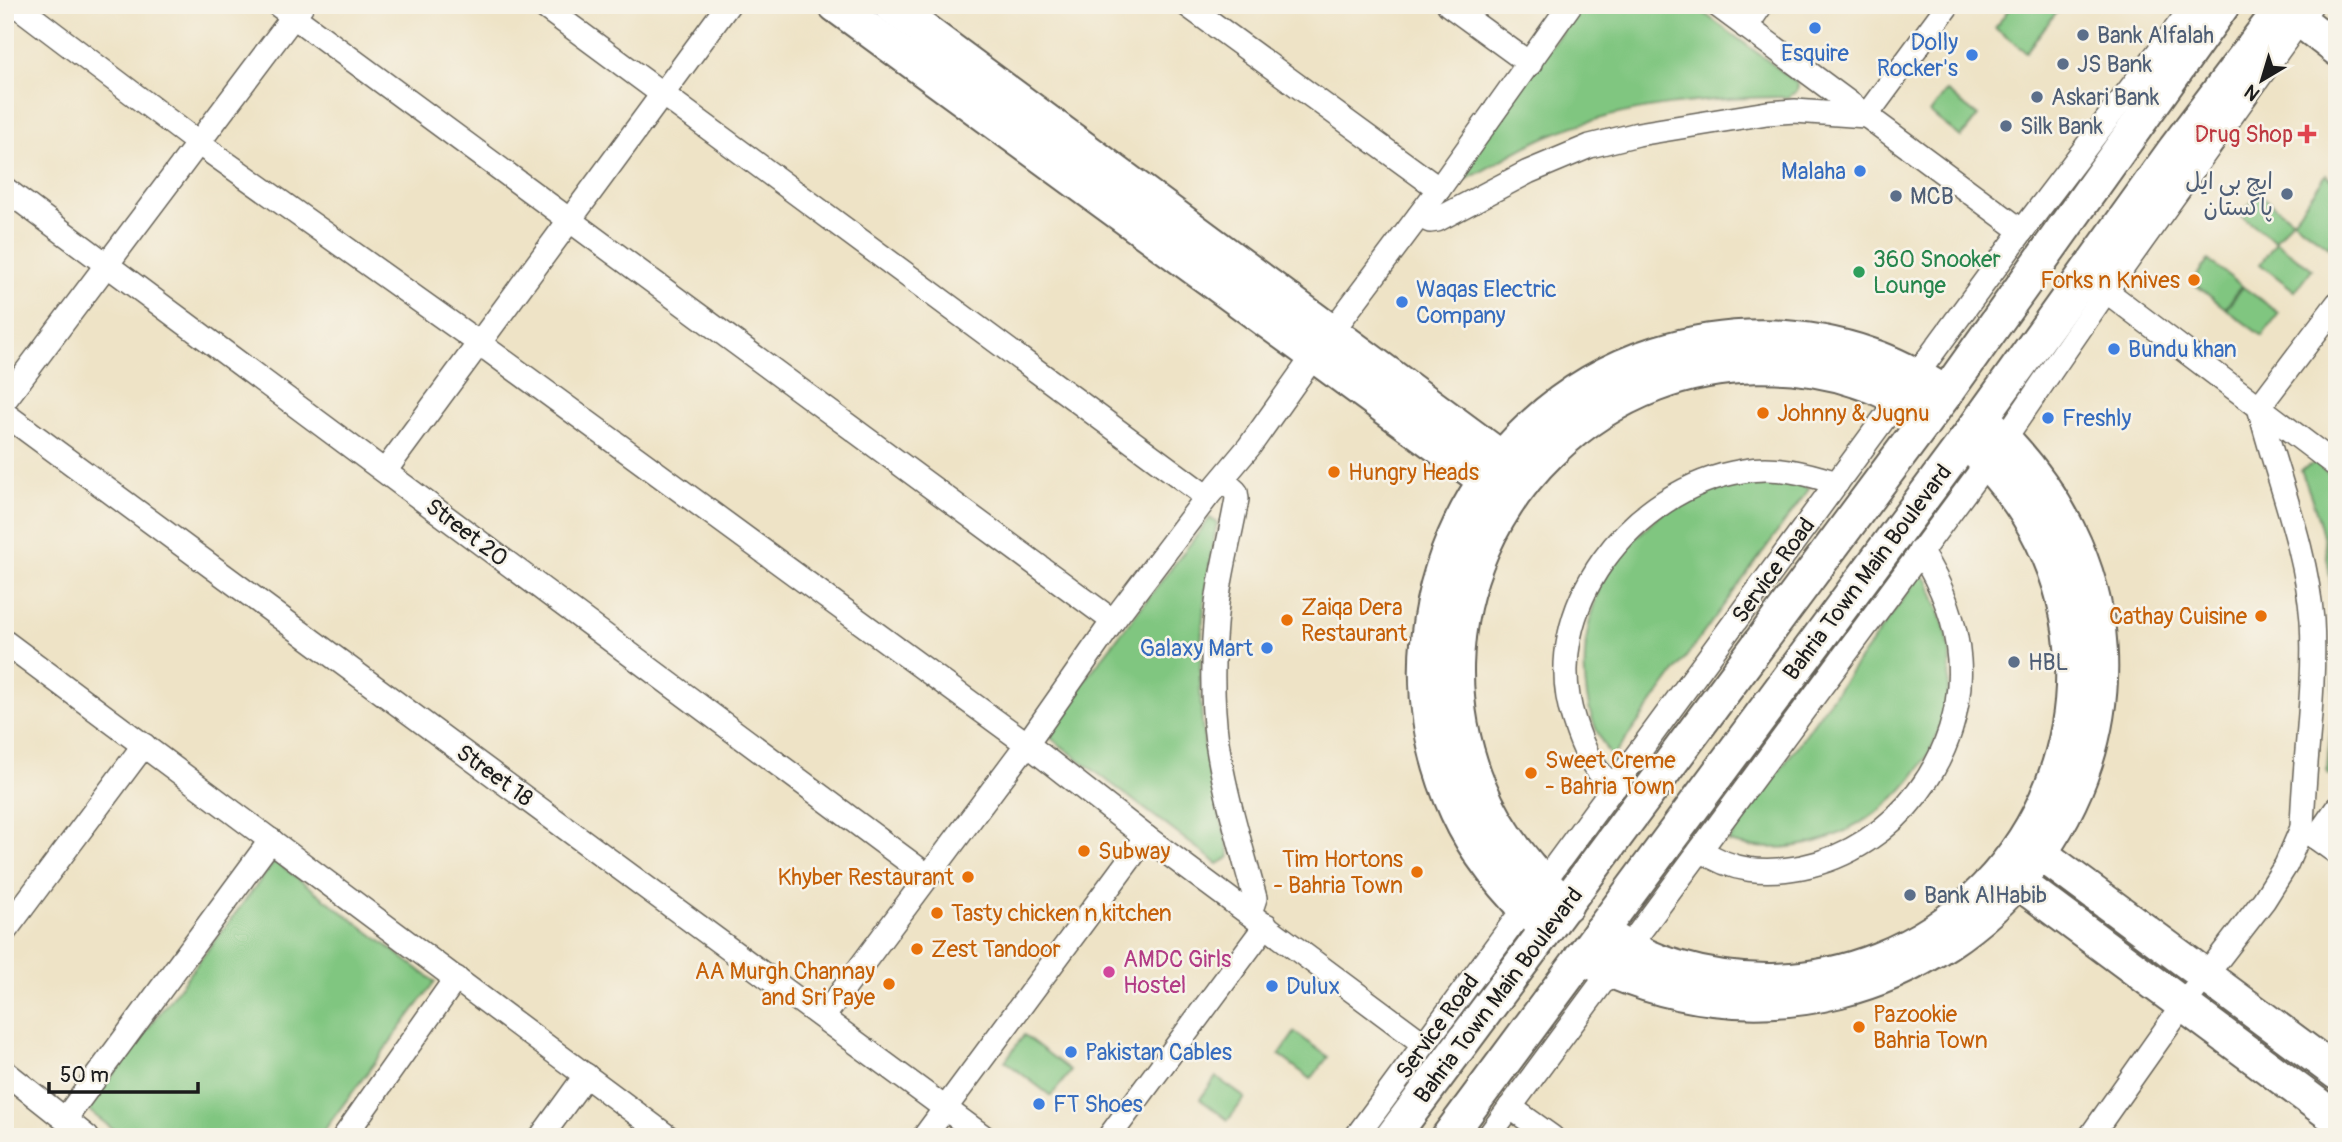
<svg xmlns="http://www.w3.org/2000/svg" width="2342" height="1142" font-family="Pangolin,'Playpen Sans Arabic',sans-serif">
  <rect width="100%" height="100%" fill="#f7f3e8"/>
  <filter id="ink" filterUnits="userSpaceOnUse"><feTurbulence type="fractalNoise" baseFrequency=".0143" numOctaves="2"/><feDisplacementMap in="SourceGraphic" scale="14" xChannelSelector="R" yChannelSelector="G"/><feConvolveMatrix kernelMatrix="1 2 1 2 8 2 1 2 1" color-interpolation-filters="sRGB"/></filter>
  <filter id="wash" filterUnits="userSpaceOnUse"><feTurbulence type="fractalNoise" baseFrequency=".00686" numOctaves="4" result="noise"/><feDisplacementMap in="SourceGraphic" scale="28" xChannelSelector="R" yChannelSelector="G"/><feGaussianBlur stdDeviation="1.57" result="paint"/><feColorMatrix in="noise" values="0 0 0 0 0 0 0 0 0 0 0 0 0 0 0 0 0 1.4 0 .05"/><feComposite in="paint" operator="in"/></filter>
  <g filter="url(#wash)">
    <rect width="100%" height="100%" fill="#eee3c6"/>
    <!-- green -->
    <g fill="#80c680" stroke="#4e714e" stroke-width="2">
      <path d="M1582 5H1693L1795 81 1798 86 1797 91 1788 97C1708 98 1625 105 1550 135 1520 147 1494 166 1465 180L1455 172Z"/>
      <polygon points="2012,5 2062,5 2026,52 1995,28"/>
      <polygon points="1946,91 1978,116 1961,137 1930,113"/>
      <polygon points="2326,175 2337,183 2337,236 2329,247 2293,220"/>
      <polygon points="2258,193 2292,219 2275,241 2241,216"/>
      <polygon points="2276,242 2312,269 2295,291 2260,264"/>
      <polygon points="2208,260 2242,286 2225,308 2192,282"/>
      <polygon points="2243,287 2279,313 2262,336 2226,309"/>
      <path d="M2315 463 2337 480V774L2329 775 2327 770C2334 693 2340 612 2323 536 2318 513 2309 491 2301 470Z"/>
      <path d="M1774 479 1795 482 1809 489 1612 758C1576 708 1579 640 1601 584 1610 563 1627 546 1644 530 1657 517 1672 503 1691 496 1717 485 1746 480 1774 479Z"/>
      <path d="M1210 518 1217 523C1201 603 1193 687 1208 769 1213 799 1225 827 1230 857L1218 864 1044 733Z"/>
      <path d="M1921 574 1929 582C1935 601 1950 636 1950 654 1950 687 1945 724 1929 753 1888 824 1808 863 1728 842Z"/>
      <polygon points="275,861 435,982 319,1137 123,1137 87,1109"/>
      <polygon points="1295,1032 1328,1057 1311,1079 1279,1055"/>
      <polygon points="1024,1035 1071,1071 1051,1096 1005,1061"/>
      <polygon points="1216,1077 1245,1098 1228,1120 1200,1099"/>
    </g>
  </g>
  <g filter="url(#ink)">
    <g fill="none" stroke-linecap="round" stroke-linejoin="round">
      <!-- street casing -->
      <g stroke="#666258" stroke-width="26">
        <g id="street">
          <polyline points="16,5 198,143 479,343 1027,744 1146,837 1424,1044"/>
          <polyline points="278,5 1113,621"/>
          <polyline points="542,5 1207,497"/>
          <polyline points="1187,5 1439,189"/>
          <polyline points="1449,5 1530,64"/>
          <polyline points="1717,5 2022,231"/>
          <polyline points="1746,27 1761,5"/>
          <polyline points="5,189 928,876"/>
          <polyline points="1419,216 1430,221 1437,220 1528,172 1590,146 1638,134 1767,113 1795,111 1866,116 1948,5"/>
          <polyline points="2106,291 2337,466"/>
          <polyline points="5,400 302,5"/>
          <polyline points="5,414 984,1137"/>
          <polyline points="385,471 728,5"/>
          <path d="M1223 480 1236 492 1237 499C1231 534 1221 569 1217 604 1212 649 1211 697 1217 742 1225 795 1241 846 1255 898L1250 913"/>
          <polyline points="5,642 668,1137"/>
          <path d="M1615 787C1592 770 1583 749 1574 721 1537 609 1633 488 1743 471 1775 465 1806 473 1837 483"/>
          <path d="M2302 828C2304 758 2316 690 2312 620 2306 546 2277 478 2259 407L2337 304"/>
          <polyline points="2316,838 2337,853"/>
          <path d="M1701 850C1732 872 1765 874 1802 867 1895 849 1966 755 1959 660 1956 620 1942 585 1920 551"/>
          <polyline points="5,931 144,745"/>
          <polyline points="823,1017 1027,744 1113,621 1207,497 1249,447 1315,354 1439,189 1570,5"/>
          <polyline points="5,1072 87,1137"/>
          <polyline points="1510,1107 1552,1137"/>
          <polyline points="65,1119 271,840"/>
          <polyline points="344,1137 456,978"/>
          <polyline points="541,1137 586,1075"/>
          <polyline points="924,1137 1146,837"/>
          <polyline points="1109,1137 1266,925"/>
          <polyline points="1356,1137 2022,231 2194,5"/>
          <polyline points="1488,1137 2005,438 2106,291 2311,5"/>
          <polyline points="2090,1137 2183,1005 2264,900 2286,865 2302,828 2316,838 2337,808"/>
        </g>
      </g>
      <!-- secondary casing -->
      <g stroke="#666258" stroke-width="37">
        <g id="secondary">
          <polyline points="835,5 1502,493"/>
          <polyline points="890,5 1518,470"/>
          <polyline points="2283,7 2337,49"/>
          <polyline points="2029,845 2337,1073"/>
          <polyline points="2007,874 2337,1119"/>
          <path d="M1566 905C1529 871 1498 833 1479 786 1414 626 1495 447 1655 385 1718 361 1793 359 1858 381 1883 389 1906 402 1929 415"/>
          <path d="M1547 929C1510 895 1478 858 1457 812 1374 631 1465 414 1657 353 1726 331 1801 331 1870 355 1897 364 1922 378 1946 393"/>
          <path d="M1600 932C1624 946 1649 959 1676 967 1743 987 1815 985 1879 959 2044 894 2120 700 2042 541 2023 502 1996 470 1965 441"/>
          <path d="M1581 957C1940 1142 2291 703 1982 417"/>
          <polyline points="1392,1137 1946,393 2223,5"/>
          <polyline points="1448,1137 1965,441 2175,149 2284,5"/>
        </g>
      </g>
      <!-- street -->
      <use href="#street" stroke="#fff" stroke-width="23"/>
      <!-- secondary -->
      <use href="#secondary" stroke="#fff" stroke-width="33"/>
    </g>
  </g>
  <!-- markers -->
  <g fill="#3f7fe0" stroke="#f7f3e8" stroke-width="2.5">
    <circle cx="1815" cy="28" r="7"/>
    <circle cx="1972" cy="55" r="7"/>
    <circle cx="1860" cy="171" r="7"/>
    <circle cx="1402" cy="302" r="7"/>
    <circle cx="2114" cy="349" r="7"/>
    <circle cx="2048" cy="418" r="7"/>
    <circle cx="1267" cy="648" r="7"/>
    <circle cx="1272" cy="986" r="7"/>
    <circle cx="1071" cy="1052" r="7"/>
    <circle cx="1039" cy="1104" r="7"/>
  </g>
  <g fill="#5c6f8a" stroke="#f7f3e8" stroke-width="2.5">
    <circle cx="2083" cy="35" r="7"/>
    <circle cx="2063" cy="64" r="7"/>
    <circle cx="2037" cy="97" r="7"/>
    <circle cx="2006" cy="126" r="7"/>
    <circle cx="2287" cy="194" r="7"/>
    <circle cx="1896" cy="196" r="7"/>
    <circle cx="2014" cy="662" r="7"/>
    <circle cx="1910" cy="895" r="7"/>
  </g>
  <path fill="#e0444e" stroke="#f7f3e8" stroke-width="2.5" d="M2303.5 123.5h7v7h7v7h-7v7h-7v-7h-7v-7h7z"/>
  <circle fill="#2e9e5b" stroke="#f7f3e8" stroke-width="2.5" cx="1859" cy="272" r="7"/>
  <g fill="#e8710a" stroke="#f7f3e8" stroke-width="2.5">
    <circle cx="2194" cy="280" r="7"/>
    <circle cx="1763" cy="413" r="7"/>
    <circle cx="1334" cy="472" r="7"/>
    <circle cx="2261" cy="616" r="7"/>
    <circle cx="1287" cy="620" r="7"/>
    <circle cx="1531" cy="773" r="7"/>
    <circle cx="1084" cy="851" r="7"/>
    <circle cx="1417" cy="872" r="7"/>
    <circle cx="968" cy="877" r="7"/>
    <circle cx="937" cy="913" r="7"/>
    <circle cx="917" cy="949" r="7"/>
    <circle cx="889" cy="984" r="7"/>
    <circle cx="1859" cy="1027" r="7"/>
  </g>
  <circle fill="#d1479c" stroke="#f7f3e8" stroke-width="2.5" cx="1109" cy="972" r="7"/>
  <g text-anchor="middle" stroke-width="5" stroke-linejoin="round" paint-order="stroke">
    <!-- service labels -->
    <g font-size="23" fill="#4e5e75" stroke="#f7f3e8" text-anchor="start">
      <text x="2097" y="43">Bank Alfalah</text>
      <text x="2077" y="72">JS Bank</text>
      <text x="2051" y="105">Askari Bank</text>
      <text x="2020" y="134">Silk Bank</text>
      <text x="2273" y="189" text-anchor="end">ایچ بی ایل<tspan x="2273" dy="26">پاکستان</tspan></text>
      <text x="1910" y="204">MCB</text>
      <text x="2028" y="670">HBL</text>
      <text x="1924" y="903">Bank AlHabib</text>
    </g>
    <!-- shop labels -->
    <g font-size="23" fill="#366cbe" stroke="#f7f3e8" text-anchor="start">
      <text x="1958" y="50" text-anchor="end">Dolly<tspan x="1958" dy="26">Rocker's</tspan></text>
      <text x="1815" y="61" text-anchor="middle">Esquire</text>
      <text x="1846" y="179" text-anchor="end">Malaha</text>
      <text x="1416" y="297">Waqas Electric<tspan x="1416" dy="26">Company</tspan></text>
      <text x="2128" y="357">Bundu khan</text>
      <text x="2062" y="426">Freshly</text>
      <text x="1253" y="656" text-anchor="end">Galaxy Mart</text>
      <text x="1286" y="994">Dulux</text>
      <text x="1085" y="1060">Pakistan Cables</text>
      <text x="1053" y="1112">FT Shoes</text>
    </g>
    <!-- health labels -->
    <g font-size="23" fill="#be3a42" stroke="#f7f3e8" text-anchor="end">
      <text x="2293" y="142">Drug Shop</text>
    </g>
    <!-- leisure labels -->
    <g font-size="23" fill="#27864d" stroke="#f7f3e8" text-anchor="start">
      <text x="1873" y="267">360 Snooker<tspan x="1873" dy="26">Lounge</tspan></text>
    </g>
    <!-- food labels -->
    <g font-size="23" fill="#c56008" stroke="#f7f3e8" text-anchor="start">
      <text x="2180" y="288" text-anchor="end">Forks n Knives</text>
      <text x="1777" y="421">Johnny &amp; Jugnu</text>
      <text x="1348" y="480">Hungry Heads</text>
      <text x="1301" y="615">Zaiqa Dera<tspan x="1301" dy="26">Restaurant</tspan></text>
      <text x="2247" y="624" text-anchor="end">Cathay Cuisine</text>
      <text x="1545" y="768">Sweet Creme<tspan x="1545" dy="26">- Bahria Town</tspan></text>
      <text x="1098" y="859">Subway</text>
      <text x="1403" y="867" text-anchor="end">Tim Hortons<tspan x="1403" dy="26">- Bahria Town</tspan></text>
      <text x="954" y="885" text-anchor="end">Khyber Restaurant</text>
      <text x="951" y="921">Tasty chicken n kitchen</text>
      <text x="931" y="957">Zest Tandoor</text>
      <text x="875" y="979" text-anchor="end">AA Murgh Channay<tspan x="875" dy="26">and Sri Paye</tspan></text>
      <text x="1873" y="1022">Pazookie<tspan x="1873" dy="26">Bahria Town</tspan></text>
    </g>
    <!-- street labels -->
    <g font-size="23" fill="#1c1c1c" stroke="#f7f3e8">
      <text transform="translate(467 532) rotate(37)" y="8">Street 20</text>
      <text transform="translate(1773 570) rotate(-54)" y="8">Service Road</text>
      <text transform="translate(1867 572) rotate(-53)" y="8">Bahria Town Main Boulevard</text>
      <text transform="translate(495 775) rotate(36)" y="8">Street 18</text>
      <text transform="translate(1498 995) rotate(-53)" y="8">Bahria Town Main Boulevard</text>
      <text transform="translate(1437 1026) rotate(-54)" y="8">Service Road</text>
    </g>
    <!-- hotel labels -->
    <g font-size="23" fill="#b23c85" stroke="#f7f3e8" text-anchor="start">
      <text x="1123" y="967">AMDC Girls<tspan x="1123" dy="26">Hostel</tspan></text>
    </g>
  </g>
  <!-- margin -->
  <rect width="2342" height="1142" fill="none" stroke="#f7f3e8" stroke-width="28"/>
  <!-- north arrow -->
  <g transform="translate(2262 80) rotate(218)" stroke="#f7f3e8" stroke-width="5" paint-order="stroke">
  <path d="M0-5L12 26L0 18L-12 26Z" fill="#1c1c1c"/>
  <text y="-10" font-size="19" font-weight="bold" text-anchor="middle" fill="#1c1c1c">N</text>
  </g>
  <!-- scale -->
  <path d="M49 1082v10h149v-10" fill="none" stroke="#1c1c1c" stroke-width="3.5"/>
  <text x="60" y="1082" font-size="21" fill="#1c1c1c" stroke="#f7f3e8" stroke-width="5" paint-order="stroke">50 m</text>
</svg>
